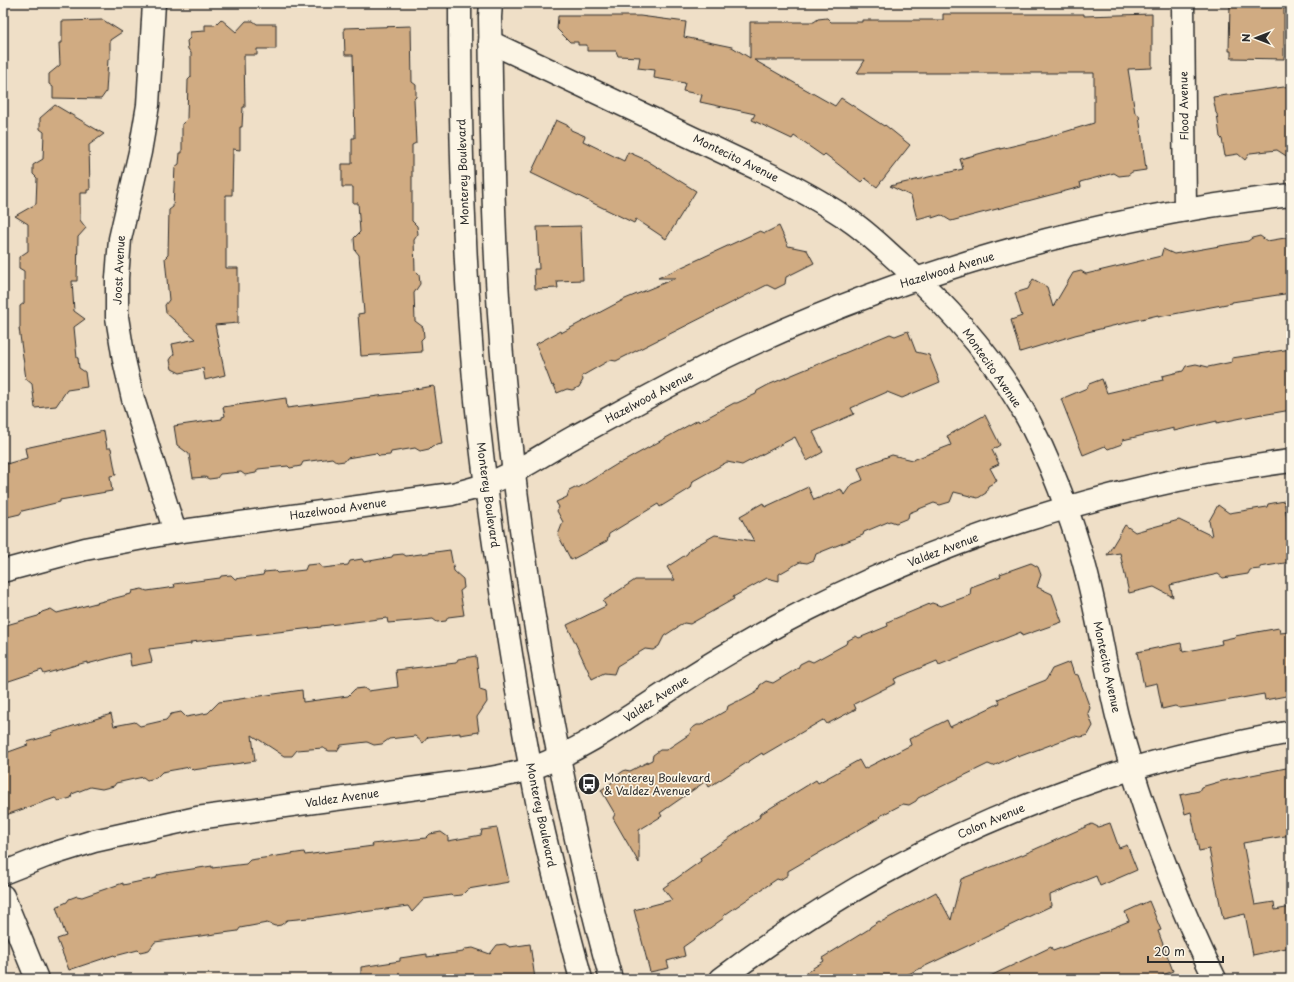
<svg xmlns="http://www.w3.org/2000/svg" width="1294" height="982" font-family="'Playpen Sans',sans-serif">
  <rect width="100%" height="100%" fill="#efdfc7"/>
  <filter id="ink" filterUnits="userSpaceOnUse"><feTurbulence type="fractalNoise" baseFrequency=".025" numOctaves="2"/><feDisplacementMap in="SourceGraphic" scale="8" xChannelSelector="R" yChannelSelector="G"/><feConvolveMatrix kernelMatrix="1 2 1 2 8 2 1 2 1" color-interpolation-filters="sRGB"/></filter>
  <g filter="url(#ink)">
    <!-- building -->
    <g fill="#d0ab82" stroke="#2b2b2b">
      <polygon points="1230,3 1284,3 1284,59 1231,58 1231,51 1229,51"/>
      <polygon points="943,14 1084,14 1084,16 1152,14 1152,68 1128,69 1135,113 1139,115 1146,170 1132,172 1128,175 1119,176 1114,173 1080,182 1081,187 951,221 941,215 932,218 932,215 917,219 911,196 890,186 963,169 960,159 1000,148 1000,149 1038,140 1094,123 1094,73 857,73 865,60 754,60 835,106 841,98 884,126 885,125 910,145 877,187 865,178 861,182 825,154 823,156 794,136 792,139 752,120 755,114 700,102 702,95 683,91 685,83 654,78 655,70 638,68 640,57 618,56 616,51 587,51 587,45 578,45 578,42 570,42 557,29 558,16 640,16 686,22 684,37 732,47 750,58 750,22 814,22 818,19 827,18 831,22 862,22 862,20 943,20"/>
      <polygon points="221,19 236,32 246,21 253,21 257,24 276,24 276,49 257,49 257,55 244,55 245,107 243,107 242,127 240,127 240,150 233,149 232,195 226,195 226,268 238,268 238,323 215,325 225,375 205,380 203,368 180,373 172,369 170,360 174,354 172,344 196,339 166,313 165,305 169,300 165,258 168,255 169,210 173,207 175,167 179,164 180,153 182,153 182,124 187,119 188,80 191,77 191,53 188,49 187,41 190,38 190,32 205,31 205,25 215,25"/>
      <polygon points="103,20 122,32 110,40 110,59 108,59 106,92 101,99 53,98 53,87 49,84 49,74 60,65 59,43 62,43 62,21"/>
      <polygon points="411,26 412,82 416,85 416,97 414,99 416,143 412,145 412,221 417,226 418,234 414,240 415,270 419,274 420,284 414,293 415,321 423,327 424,337 421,340 422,352 361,356 358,314 364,313 359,255 355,250 354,238 360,232 358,203 353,203 353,187 342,187 342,164 352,164 352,138 355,138 353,55 345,55 344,28"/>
      <polygon points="1291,86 1291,159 1277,150 1250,153 1245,160 1238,154 1225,156 1222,139 1220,137 1217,114 1216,113 1213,97"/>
      <polygon points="55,105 104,134 89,145 90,190 87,190 87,193 80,193 80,220 86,228 78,237 77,281 72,281 74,311 85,319 74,327 77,358 78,358 79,368 85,372 87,387 67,390 56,406 35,408 32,384 26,379 19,328 20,328 20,306 24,303 24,271 19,268 19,257 28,251 28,224 15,216 36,204 37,178 33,174 33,165 43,159 44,132 40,129 40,118"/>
      <polygon points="556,120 569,126 571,130 585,136 583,141 624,161 628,152 646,160 696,191 666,239 636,219 634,223 531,173"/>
      <polygon points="581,226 583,280 557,281 558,288 535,289 534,269 539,269 537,227"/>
      <polygon points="779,226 788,246 807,250 814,263 786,277 785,284 775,289 767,285 616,361 610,360 582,376 583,380 579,387 572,390 567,389 557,393 554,385 552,386 536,344 560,331 561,333 625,299 676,278 658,278 760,231 765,233"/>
      <polygon points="1260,236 1267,241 1291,237 1291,293 1232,302 1232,303 1158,317 1158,315 1075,335 1020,352 1011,320 1022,316 1015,293 1028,289 1033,279 1047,287 1053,307 1073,273 1081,271 1086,274 1161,256 1163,249 1174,254 1248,241 1252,238"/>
      <polygon points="908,331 916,352 929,355 940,382 902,398 887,392 851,408 854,414 813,432 823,452 807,461 795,437 742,465 727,462 693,481 691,488 660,507 658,504 609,534 607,541 571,560 558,535 563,522 557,511 559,507 556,502 567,497 569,491 575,488 578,488 619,463 619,464 698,420 699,422 734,403 737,403 756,394 757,391 768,385 890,334 895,336"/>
      <polygon points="1291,349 1291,410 1262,415 1262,414 1217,423 1217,421 1174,431 1174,428 1123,440 1122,444 1108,449 1105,446 1083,455 1061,399 1087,388 1089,384 1102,379 1107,393 1163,380 1162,376 1183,371 1186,366 1196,364 1208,367 1232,362 1232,358"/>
      <polygon points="434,386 442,444 432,446 429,449 420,451 415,448 391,452 390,455 379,456 376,453 347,458 345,461 337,462 332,458 303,462 301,466 290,468 288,466 258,469 256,473 245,475 241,472 220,474 217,478 209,479 205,477 193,478 189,454 177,445 174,426 222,419 222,417 225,416 223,407 286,398 287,408 401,393 401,391"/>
      <polygon points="985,415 1000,445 992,450 999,464 990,468 997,481 988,486 986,493 978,498 954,492 950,502 940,505 934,503 909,513 908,518 896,523 890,521 864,532 863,535 816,554 814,560 807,563 800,562 779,574 779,581 767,578 733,597 734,599 690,624 684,623 664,636 659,646 653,650 645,649 617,666 614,674 604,673 592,679 567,625 606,606 603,601 635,580 675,580 667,567 687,554 690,549 715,535 754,541 740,516 763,503 765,507 808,487 814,500 841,489 844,495 851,485 863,480 858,468 892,455 913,460 951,445 947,436"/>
      <polygon points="104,431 107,448 111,448 116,475 110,476 112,491 60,500 60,502 22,511 20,514 3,518 3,465 27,458 25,448"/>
      <polygon points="1284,501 1291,543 1291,562 1260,567 1260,569 1250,570 1248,574 1223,578 1218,574 1170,585 1173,597 1154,587 1129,593 1120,553 1107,555 1125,525 1135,532 1179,520 1212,536 1209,521 1218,505 1229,513 1267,507 1268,504"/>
      <polygon points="450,550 454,571 463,579 464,588 460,591 464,615 448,617 446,621 437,622 433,619 388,623 387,618 321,626 321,627 191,642 191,644 149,649 152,662 131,666 129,653 87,664 87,662 44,674 42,670 3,683 3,626 38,616 42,612 51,609 57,613 131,594 132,591 142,589 147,591 175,587 174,584 220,578 221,576 231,575 235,579 263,575 264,572 275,571 277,573 305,570 307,565 318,564 323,568 348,565 350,561 362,559 364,562 392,557 393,555 403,554 406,556"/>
      <polygon points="1031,563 1038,567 1041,575 1037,587 1052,594 1062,622 1022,636 1021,632 939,665 937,661 894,679 896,683 854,704 856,709 827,724 824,720 821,721 763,755 762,753 709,787 706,781 660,813 662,816 639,830 639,863 613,818 615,814 601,790 617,779 619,774 625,770 630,771 652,760 653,755 660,750 666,750 690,734 691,729 697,725 701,725 727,710 728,706 738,701 741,701 757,692 760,685 766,681 773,683 798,668 800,664 808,660 813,662 846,644 847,641 856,636 859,638 888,626 887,622 932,603 941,606 970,595 971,587 1001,576 1000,574"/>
      <polygon points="1279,628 1280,633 1291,632 1291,695 1265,700 1264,694 1202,705 1180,708 1175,706 1162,709 1157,683 1144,686 1137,652 1181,643 1183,652 1222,644 1221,640 1235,637 1235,636"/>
      <polygon points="476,656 480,690 486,692 487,702 477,717 479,732 460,735 460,733 428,737 423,743 415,736 389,739 382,744 374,745 367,742 341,745 337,751 329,751 323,748 297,750 292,756 284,756 252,735 255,761 193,770 190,767 162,772 156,778 147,780 143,777 116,783 114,786 102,789 90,787 72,794 71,798 59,801 55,798 3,816 3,754 28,745 27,742 52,735 51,733 111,714 114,726 135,722 140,726 166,720 171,714 181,712 186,717 208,713 219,702 302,690 303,702 348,696 355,689 364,688 368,691 398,687 396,670 456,663 458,659"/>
      <polygon points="1070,662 1074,674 1078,675 1090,708 1088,713 1093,726 1088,735 1081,737 1074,736 1018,757 1017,755 993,766 988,764 918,798 916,801 909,805 903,804 880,816 881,817 788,871 788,875 780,880 777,879 723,916 724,918 683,947 685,956 667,961 669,968 650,972 634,910 672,900 663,888 701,861 700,858 760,817 759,815 816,780 818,783 859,760 864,769 911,745 909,739 947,720 950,727 1000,703 998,699 1046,680 1052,669"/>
      <polygon points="1291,767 1291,835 1243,843 1255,905 1274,902 1275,910 1291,907 1291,947 1253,955 1245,914 1223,919 1209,849 1199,851 1191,812 1185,814 1180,795 1199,791 1201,787 1222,781"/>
      <polygon points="1110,823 1119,848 1127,845 1137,870 1100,886 1096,876 1050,895 1051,906 898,979 796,979 824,961 822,958 869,929 870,927 879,921 881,922 936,892 951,920 961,879 1022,855 1092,824 1098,827"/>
      <polygon points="497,828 509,882 468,889 462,895 452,896 451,895 424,899 412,912 408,906 363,912 362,910 319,917 287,920 281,925 275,926 267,923 240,928 238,931 155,942 149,950 140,952 138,950 115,956 114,955 69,970 57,939 66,936 56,907 67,902 69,899 77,896 82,897 123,883 123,885 156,878 158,875 166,873 212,866 212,868 246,864 250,860 304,852 305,855 373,846 372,844 426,838 430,834 441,832 448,837 448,841 481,835 482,830"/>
      <polygon points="1149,901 1161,930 1158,931 1173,971 1153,979 984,979 1051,947 1053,951 1110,930 1110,929 1129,921 1125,912"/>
      <polygon points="505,944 510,947 530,944 535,979 361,979 361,967 400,961 400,958 427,954 427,957 463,952 465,949 473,948 490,954 497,945"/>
    </g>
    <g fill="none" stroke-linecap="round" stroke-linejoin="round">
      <!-- street casing -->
      <g stroke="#2b2b2b" stroke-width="25">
        <g id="street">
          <polyline points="154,3 148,105 140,152 120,239 117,278 117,317 124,360 133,399 175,532"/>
          <polyline points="1183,3 1185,210"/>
          <path d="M490 42 775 177C800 190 825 203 849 220 867 232 883 248 900 263 951 309 999 363 1031 425 1052 466 1068 509 1081 553 1097 606 1104 662 1117 716 1141 807 1174 895 1215 979"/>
          <path d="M3 571 85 549 175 532 452 494C463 491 475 489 486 484 517 473 545 453 574 437 624 410 674 382 725 357 902 272 1096 217 1291 195"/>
          <path d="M3 873 46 856 94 841 197 818 491 778C505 775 520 773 533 768 584 749 628 717 673 688 707 665 742 645 778 625 937 540 1112 484 1291 461"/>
          <polyline points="3,896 37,979"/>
          <path d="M721 979C846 884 981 815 1131 769 1183 753 1238 742 1291 732"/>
        </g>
      </g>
      <!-- secondary casing -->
      <g stroke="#2b2b2b" stroke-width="25">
        <g id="secondary">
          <path d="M460 3C460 129 463 254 474 379 481 457 492 534 504 610 515 681 526 751 541 820 553 874 567 926 581 979"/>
          <path d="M491 3 490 17C492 138 493 258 504 379 511 457 521 534 533 611 553 735 577 858 611 979"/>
        </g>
      </g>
      <!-- street -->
      <use href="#street" stroke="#fcf5e5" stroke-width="22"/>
      <!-- secondary -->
      <use href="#secondary" stroke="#fcf5e5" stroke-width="22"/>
    </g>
  </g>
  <!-- icons -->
  <defs>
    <g id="bus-disc" transform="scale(1.15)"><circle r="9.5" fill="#2b2b2b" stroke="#fcf5e5"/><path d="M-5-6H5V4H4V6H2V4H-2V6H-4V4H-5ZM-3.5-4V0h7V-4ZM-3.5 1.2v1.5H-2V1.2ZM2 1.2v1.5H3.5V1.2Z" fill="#fff"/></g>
  </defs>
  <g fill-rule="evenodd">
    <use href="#bus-disc" x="589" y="784"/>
  </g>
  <g text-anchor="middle" stroke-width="3.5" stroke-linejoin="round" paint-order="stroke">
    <!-- street labels -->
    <g font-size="11" fill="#2b2b2b" stroke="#fcf5e5">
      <text transform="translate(1184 106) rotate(-91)" y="4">Flood Avenue</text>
      <text transform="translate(736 158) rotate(26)" y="4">Montecito Avenue</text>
      <text transform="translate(463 172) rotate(-92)" y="4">Monterey Boulevard</text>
      <text transform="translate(119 270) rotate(-87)" y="4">Joost Avenue</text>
      <text transform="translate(947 270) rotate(-17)" y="4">Hazelwood Avenue</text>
      <text transform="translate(992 368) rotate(55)" y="4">Montecito Avenue</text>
      <text transform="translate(649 397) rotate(-28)" y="4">Hazelwood Avenue</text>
      <text transform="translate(488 495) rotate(82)" y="4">Monterey Boulevard</text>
      <text transform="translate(338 509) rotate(-8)" y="4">Hazelwood Avenue</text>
      <text transform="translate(943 550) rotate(-21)" y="4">Valdez Avenue</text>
      <text transform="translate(1107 667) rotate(78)" y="4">Montecito Avenue</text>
      <text transform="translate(656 699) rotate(-33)" y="4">Valdez Avenue</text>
      <text transform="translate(342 798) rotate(-8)" y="4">Valdez Avenue</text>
      <text transform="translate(541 815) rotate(78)" y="4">Monterey Boulevard</text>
      <text transform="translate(991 821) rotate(-23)" y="4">Colon Avenue</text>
    </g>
    <!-- poi labels -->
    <g font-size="11" fill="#2b2b2b" stroke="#fcf5e5" text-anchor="start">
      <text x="604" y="782">Monterey Boulevard<tspan x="604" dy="13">&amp; Valdez Avenue</tspan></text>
    </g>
  </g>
  <!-- margin -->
  <rect width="1294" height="982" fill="none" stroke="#fcf5e5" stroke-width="16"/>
  <rect x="8" y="8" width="1278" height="966" fill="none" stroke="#2b2b2b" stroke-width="1.5" filter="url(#ink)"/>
  <!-- north arrow -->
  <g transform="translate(1256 38) rotate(270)" stroke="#fcf5e5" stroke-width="3" paint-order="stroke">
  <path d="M0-3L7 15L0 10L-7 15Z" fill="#2b2b2b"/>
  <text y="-6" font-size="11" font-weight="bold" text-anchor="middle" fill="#2b2b2b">N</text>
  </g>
  <!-- scale -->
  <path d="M1148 956v6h75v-6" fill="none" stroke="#2b2b2b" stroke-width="2"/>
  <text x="1154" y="956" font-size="12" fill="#2b2b2b" stroke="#fcf5e5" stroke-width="3" paint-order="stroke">20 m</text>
</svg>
